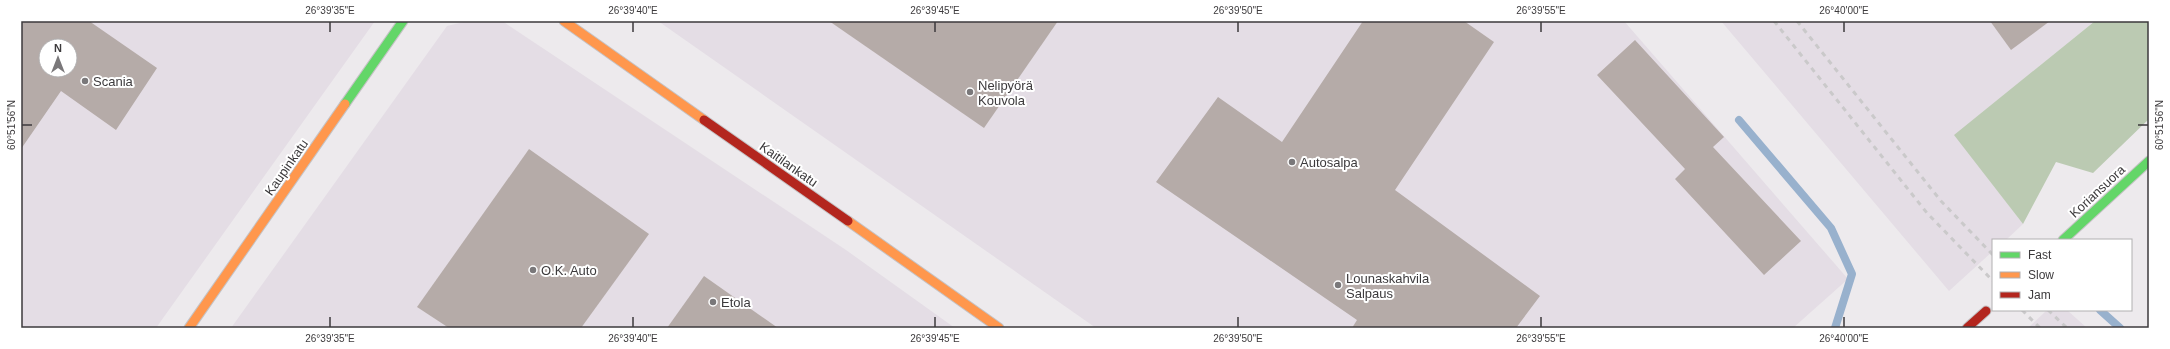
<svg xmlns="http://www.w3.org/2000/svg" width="2170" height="349" font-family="Arial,sans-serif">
  <rect width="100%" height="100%" fill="#edeaed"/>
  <!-- built -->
  <g fill="#e4dde5" fill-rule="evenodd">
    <path d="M21 21H375L156 328H21ZM46 46H70V70H46Z"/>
    <polygon points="468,21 502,21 846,250 955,328 231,328 447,26"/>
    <polygon points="658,21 1624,21 1848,279 1793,328 1096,328"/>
    <polygon points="1721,21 2095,21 1955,135 2023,224 2006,240 1993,240 1993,251 1949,291"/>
    <polygon points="2047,310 2067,310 2087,328 2028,328"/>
  </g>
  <!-- forest -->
  <polygon fill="#bbcab2" points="2095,21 2149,21 2149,119 2093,173 2056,162 2023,224 1954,135"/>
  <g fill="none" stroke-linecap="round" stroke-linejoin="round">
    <!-- stream -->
    <g stroke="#98b1cd" stroke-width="8">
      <polyline points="1739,120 1831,228 1852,274 1835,328"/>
      <polyline points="2100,310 2120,328"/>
    </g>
  </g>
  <!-- building -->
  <g fill="#b5aba8" fill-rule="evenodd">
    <path d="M21 21H89L157 68 116 130 61 91 21 149ZM46 46H70V70H46Z"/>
    <polygon points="829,21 1058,21 984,128"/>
    <polygon points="1363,21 1464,21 1494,42 1395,190 1540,296 1516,328 1352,328 1357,320 1156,182 1218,97 1282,142"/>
    <polygon points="1990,21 2050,21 2011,50"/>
    <polygon points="1635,40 1724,137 1713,147 1801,241 1764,275 1675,179 1685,169 1597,75"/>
    <polygon points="529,149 649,234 581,328 449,328 417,307"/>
    <polygon points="704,276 778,328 667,328"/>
  </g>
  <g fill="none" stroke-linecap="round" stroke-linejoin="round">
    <!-- fast casing -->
    <g stroke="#c5c3c5" stroke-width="11">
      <g id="fast">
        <polyline points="345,104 403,21"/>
        <polyline points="2063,240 2149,161"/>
      </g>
    </g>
    <!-- slow casing -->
    <g stroke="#c5c3c5" stroke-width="11">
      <g id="slow">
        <polyline points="564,21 704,120"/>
        <polyline points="848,221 999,328"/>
        <polyline points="189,328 345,104"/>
      </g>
    </g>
    <!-- jam casing -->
    <g stroke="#c5c3c5" stroke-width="11">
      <g id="jam">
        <polyline points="704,120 848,221"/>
        <polyline points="1967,328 1986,311"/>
      </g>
    </g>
    <!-- fast -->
    <use href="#fast" stroke="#63d668" stroke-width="9"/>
    <!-- slow -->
    <use href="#slow" stroke="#ff974d" stroke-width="9"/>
    <!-- jam -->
    <use href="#jam" stroke="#b3261e" stroke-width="9"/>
    <!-- rail -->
    <g stroke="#cac9ca" stroke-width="3" stroke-dasharray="5 5" stroke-linecap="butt">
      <polyline points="1774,21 1927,213 1993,281"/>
      <polyline points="1797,21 1941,201 1993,255"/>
      <polyline points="2022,310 2040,328"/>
      <polyline points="2048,310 2067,328"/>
    </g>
  </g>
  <!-- ticks -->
  <path fill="none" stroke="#3c3a3c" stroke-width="1.5" d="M330 22V32M633 22V32M935 22V32M1238 22V32M1541 22V32M1844 22V32M22 125H32M2138 125H2148M330 317V327M633 317V327M935 317V327M1238 317V327M1541 317V327M1844 317V327"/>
  <!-- markers -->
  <g fill="#7a787a" stroke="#fff" stroke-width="1.5">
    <circle cx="85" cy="81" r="4"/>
    <circle cx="970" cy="92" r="4"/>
    <circle cx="1292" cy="162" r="4"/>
    <circle cx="533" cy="270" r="4"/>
    <circle cx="1338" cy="285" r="4"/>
    <circle cx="713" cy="302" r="4"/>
  </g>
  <g text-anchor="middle" stroke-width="4" stroke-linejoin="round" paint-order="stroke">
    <!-- poi labels -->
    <g font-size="13" fill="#3c3a3c" stroke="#fff" text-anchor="start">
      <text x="93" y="86">Scania</text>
      <text x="978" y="90">Nelipyörä<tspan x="978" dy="15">Kouvola</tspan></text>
      <text x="1300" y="167">Autosalpa</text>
      <text x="541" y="275">O.K. Auto</text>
      <text x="1346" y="283">Lounaskahvila<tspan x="1346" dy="15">Salpaus</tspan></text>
      <text x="721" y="307">Etola</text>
    </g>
    <!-- street labels -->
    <g font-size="13" fill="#3c3a3c" stroke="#fff">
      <text transform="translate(789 164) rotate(35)" y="5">Kaitilankatu</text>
      <text transform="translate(286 167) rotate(-55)" y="5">Kaupinkatu</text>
      <text transform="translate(2097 191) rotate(-43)" y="5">Koriansuora</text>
    </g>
  </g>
  <!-- border -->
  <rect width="2170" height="349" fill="none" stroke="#ffffff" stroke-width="44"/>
  <!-- legend -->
  <rect x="1992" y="239" width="140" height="72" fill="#ffffff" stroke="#b1b0b1"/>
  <rect x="2000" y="252" width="20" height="6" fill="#63d668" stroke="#b1b0b1"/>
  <text x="2028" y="259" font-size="12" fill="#3c3a3c">Fast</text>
  <rect x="2000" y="272" width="20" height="6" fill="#ff974d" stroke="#b1b0b1"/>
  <text x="2028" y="279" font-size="12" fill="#3c3a3c">Slow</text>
  <rect x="2000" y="292" width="20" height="6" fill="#b3261e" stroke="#b1b0b1"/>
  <text x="2028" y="299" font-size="12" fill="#3c3a3c">Jam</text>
  <!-- north arrow -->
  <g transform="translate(58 58)"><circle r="19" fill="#ffffff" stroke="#b1b0b1"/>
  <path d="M0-3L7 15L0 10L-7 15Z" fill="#7a787a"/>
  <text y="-6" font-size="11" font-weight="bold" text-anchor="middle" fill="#3c3a3c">N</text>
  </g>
  <rect x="22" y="22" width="2126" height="305" fill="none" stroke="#3c3a3c" stroke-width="1.5"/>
  <g font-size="10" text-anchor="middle" fill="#3c3a3c">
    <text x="330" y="14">26°39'35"E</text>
    <text x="633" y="14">26°39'40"E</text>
    <text x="935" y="14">26°39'45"E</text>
    <text x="1238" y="14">26°39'50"E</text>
    <text x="1541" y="14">26°39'55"E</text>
    <text x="1844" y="14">26°40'00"E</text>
    <text transform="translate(11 125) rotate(-90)" y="4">60°51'56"N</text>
    <text transform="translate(2159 125) rotate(-90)" y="4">60°51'56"N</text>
    <text x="330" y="342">26°39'35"E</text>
    <text x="633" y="342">26°39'40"E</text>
    <text x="935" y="342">26°39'45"E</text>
    <text x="1238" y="342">26°39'50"E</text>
    <text x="1541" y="342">26°39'55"E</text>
    <text x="1844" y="342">26°40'00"E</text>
  </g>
</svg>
